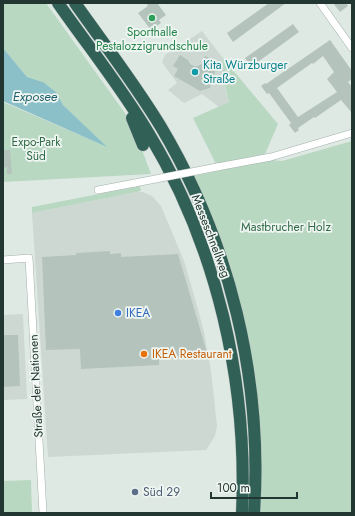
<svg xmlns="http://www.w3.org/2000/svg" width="355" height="516" font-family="Jost,sans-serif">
  <rect width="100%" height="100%" fill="#dfe9e4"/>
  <!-- built -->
  <g fill="#cdd8d3">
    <polygon points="202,31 222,57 224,69 226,92 229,102 219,107 202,94 184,103 168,90 177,83 162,62 165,55"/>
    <polygon points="137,192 143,192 152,196 161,206 184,261 194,295 204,332 211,371 217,426 215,436 206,450 48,457 32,213"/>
    <polygon points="23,314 27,399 3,400 3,315"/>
  </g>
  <!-- green -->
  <g fill="#b9d8c2">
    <polygon points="3,3 46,3 132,123 151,174 3,182 3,102 105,146 63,105 56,92 43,82 27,77 3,48"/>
    <path d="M222 57 278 124 265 154 216 164 193 118 229 102C225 88 224 72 222 57Z"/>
    <polygon points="352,141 352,513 259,513 244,322 235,285 222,244 209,209 193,176 272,160 282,161"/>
    <polygon points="140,186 141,191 137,192 32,213 32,207"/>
    <polygon points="31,480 32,513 3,513 3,481"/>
  </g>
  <!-- water -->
  <polygon fill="#8bc0c9" points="3,48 27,77 43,82 56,92 63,105 107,147 3,101"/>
  <!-- building -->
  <g fill="#b5c3bd" fill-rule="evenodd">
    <polygon points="146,3 157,3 166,15 159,20 161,23 151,30 138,13 148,6"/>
    <polygon points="269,3 286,3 233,42 227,33"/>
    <polygon points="333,3 346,3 348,6 340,12"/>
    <polygon points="293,24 299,32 251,67 245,58"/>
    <path d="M330 40 352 71V79L348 82 352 87V113L341 100 315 118 314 117 298 128 299 130 295 133 289 125 291 123 269 93 267 94 261 86 265 83 266 84ZM323 56 334 72 327 79 337 92 298 117 277 88 312 63 313 64Z"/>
    <polygon points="180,55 188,60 190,64 194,66 198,66 202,64 205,56 218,62 210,88 200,91 174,76 178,69 173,66"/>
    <polygon points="3,150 10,150 12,174 7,174 7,167 3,168"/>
    <polygon points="110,251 110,254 121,253 121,257 178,254 208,356 159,358 159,365 81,369 80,349 46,350 42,257 76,255 76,253"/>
    <polygon points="3,335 18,335 20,386 3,387"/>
  </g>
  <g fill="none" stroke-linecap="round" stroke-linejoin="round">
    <!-- street casing -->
    <g stroke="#a3b0ab" stroke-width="8">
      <g id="street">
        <polyline points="320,3 352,48"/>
        <polyline points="217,167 271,157 352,133"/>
        <polyline points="98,190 135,183"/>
        <polyline points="3,260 29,258 43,513"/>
      </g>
    </g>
    <!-- highway casing -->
    <g stroke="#bdc3c1" stroke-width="13">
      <g id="highway">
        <path d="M58 3C88 46 122 88 149 134 217 247 248 382 242 513"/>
        <path d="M75 3C104 44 135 84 161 127 230 243 263 379 254 513"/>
        <polyline points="132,118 143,145"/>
      </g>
    </g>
    <!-- street -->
    <use href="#street" stroke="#fff" stroke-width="7"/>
    <!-- highway -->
    <use href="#highway" stroke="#306056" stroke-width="12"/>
    <!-- street-bridge casing -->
    <g stroke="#a3b0ab" stroke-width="8" stroke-linecap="butt">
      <polyline id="street-bridge" points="135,183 217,167"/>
    </g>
    <!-- street-bridge -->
    <use href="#street-bridge" stroke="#fff" stroke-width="7"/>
  </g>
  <!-- markers -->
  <circle fill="#2e9e5b" stroke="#eff6f2" stroke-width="1.5" cx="152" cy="18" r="4"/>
  <circle fill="#0f9aa8" stroke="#eff6f2" stroke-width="1.5" cx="195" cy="72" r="4"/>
  <circle fill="#3f7fe0" stroke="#eff6f2" stroke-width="1.5" cx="118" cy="313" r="4"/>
  <circle fill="#e8710a" stroke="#eff6f2" stroke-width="1.5" cx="144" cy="354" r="4"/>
  <circle fill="#5c6f8a" stroke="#eff6f2" stroke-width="1.5" cx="135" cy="492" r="4"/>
  <g text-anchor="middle" stroke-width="3.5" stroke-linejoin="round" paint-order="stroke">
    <!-- leisure labels -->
    <g font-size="12" fill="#27864d" stroke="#eff6f2">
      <text x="152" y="36">Sporthalle<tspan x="152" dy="14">Pestalozzigrundschule</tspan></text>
    </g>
    <!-- culture labels -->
    <g font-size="12" fill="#0d838f" stroke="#eff6f2" text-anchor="start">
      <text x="203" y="69">Kita Würzburger<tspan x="203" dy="14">Straße</tspan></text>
    </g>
    <!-- park labels -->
    <g font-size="12" fill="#306a46" stroke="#eff6f2">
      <text x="36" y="146">Expo-Park<tspan x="36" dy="14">Süd</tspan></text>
      <text x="286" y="231">Mastbrucher Holz</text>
    </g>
    <!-- street labels -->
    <g font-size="12" fill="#223731" stroke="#eff6f2">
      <text transform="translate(211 236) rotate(69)" y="4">Messeschnellweg</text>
      <text transform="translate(36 386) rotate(-93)" y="4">Straße der Nationen</text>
    </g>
    <!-- shop labels -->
    <g font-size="12" fill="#366cbe" stroke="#eff6f2" text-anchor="start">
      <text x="126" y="317">IKEA</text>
    </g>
    <!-- food labels -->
    <g font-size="12" fill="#c56008" stroke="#eff6f2" text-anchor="start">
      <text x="152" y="358">IKEA Restaurant</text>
    </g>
    <!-- service labels -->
    <g font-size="12" fill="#4e5e75" stroke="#eff6f2" text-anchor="start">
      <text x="143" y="496">Süd 29</text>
    </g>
    <!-- water labels -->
    <g font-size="13" font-style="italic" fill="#22606d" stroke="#eff6f2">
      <text x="35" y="101">Exposee</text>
    </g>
  </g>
  <!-- border -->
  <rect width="355" height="516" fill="none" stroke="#223731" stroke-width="8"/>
  <!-- scale -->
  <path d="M211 492v6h86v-6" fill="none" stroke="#223731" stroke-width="2"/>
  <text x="217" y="492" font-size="12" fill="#223731" stroke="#eff6f2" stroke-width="3" paint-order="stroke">100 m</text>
</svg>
